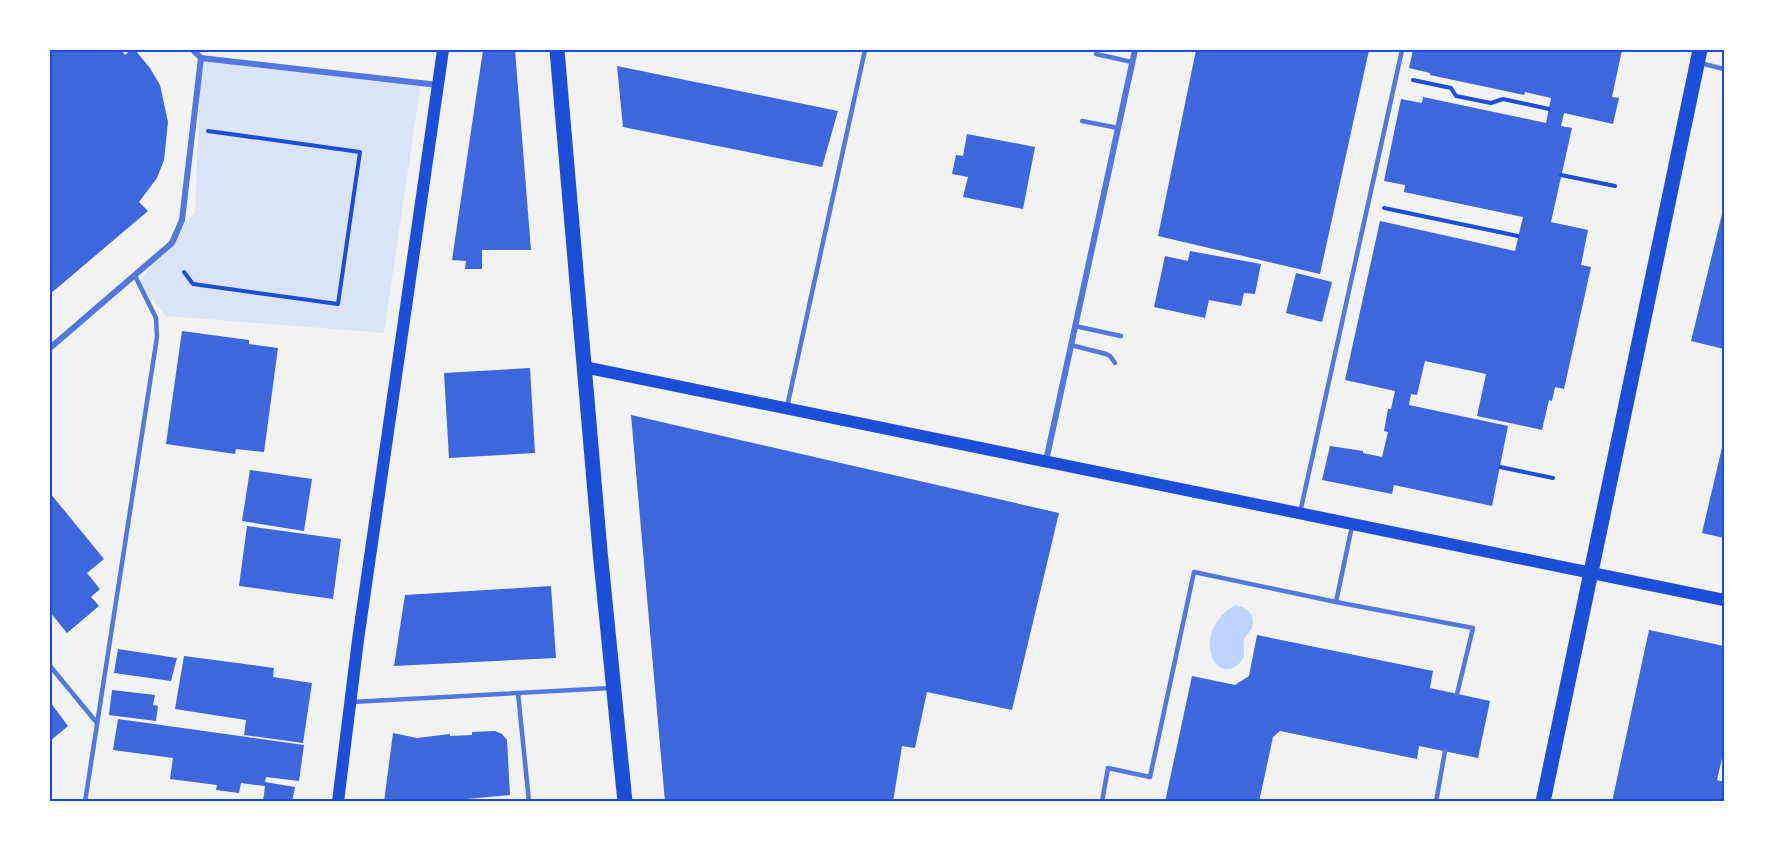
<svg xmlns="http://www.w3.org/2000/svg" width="1774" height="851" font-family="'Fira Sans Condensed',sans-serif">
  <rect width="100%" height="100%" fill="#f2f2f2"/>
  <!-- green -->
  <polygon fill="#dbe4f7" points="201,58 421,83 384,333 166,316 138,283 195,212"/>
  <!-- water -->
  <path fill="#bfd3fe" d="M1235 605C1247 607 1256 615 1252 628 1250 633 1245 635 1244 640 1243 647 1245 653 1243 659 1218 693 1187 634 1235 605Z"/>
  <!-- building -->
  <g fill="#3d67dc">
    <polygon points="50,50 121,50 125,55 131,50 135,50 150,68 160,85 168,122 164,160 157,178 139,202 148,211 50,294"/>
    <polygon points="483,50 515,50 531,250 482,250 482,269 465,269 466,261 452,260"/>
    <polygon points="1196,50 1369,50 1320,274 1158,236"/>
    <polygon points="1413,50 1622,50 1612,97 1619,98 1613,124 1564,113 1561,126 1572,128 1551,222 1588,230 1581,265 1591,267 1564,389 1555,387 1552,401 1549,400 1542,430 1477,416 1486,374 1425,361 1417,395 1411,394 1409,405 1508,426 1492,506 1394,485 1392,494 1322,480 1330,446 1363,451 1363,453 1382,457 1388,432 1384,431 1388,409 1391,409 1395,391 1345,380 1380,221 1515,251 1523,217 1404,192 1405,185 1384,181 1401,99 1422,103 1423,97 1546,123 1551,98 1525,92 1524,95 1430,75 1430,73 1409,68"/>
    <polygon points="617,66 838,111 822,167 623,127"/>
    <polygon points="967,134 1035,147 1023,209 963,197 968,177 952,174 956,155 963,156"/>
    <polygon points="1724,206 1724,349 1691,341"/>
    <polygon points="1190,251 1261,264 1255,294 1244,293 1241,306 1209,300 1205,318 1154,307 1165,256 1188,261"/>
    <polygon points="1296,273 1332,282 1322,322 1286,313"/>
    <polygon points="182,331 249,340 249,344 278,348 264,452 236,449 235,454 166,444"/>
    <polygon points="530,368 535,453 449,458 444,373"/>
    <polygon points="631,415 1059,513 1012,710 927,692 915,748 902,746 893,802 665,802"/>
    <polygon points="1724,439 1724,538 1702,533"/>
    <polygon points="250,470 312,479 304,531 242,521"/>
    <polygon points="50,493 104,559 87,573 100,589 91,597 99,606 67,633 50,612"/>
    <polygon points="247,526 341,539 333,599 239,586"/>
    <polygon points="551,586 556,658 394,666 405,595"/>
    <polygon points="1649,630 1724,646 1724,754 1723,754 1717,780 1724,782 1724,802 1612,802"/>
    <polygon points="1257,635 1433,671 1430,688 1490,701 1478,758 1419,746 1417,759 1280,731 1273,737 1259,802 1165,802 1192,676 1235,685 1249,676"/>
    <polygon points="118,649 177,658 171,681 114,673"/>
    <polygon points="184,656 274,668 273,677 312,683 303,743 244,735 246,720 175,709"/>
    <polygon points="112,690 155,695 153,705 158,706 156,721 109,715"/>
    <polygon points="50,702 68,726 50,741"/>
    <polygon points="118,719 304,745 299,781 266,777 265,782 295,787 292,802 263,802 265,786 241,783 239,793 216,790 217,785 170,779 173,758 113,750"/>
    <polygon points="495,731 502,734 507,740 510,795 434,802 384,802 393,733 417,738 450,734 450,736 472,735 472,732"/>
  </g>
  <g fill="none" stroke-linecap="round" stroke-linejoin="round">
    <!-- path -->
    <g stroke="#1d4ed8" stroke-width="4">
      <polyline points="1413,80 1451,88 1456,96 1491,103 1503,99 1549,109"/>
      <polyline points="1561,175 1615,186"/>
      <polyline points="1384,208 1518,236"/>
      <polyline points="184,272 193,284 338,304 360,152 208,131"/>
      <polyline points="1500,467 1553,478"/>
    </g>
    <!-- service -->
    <g stroke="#5277de" stroke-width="4.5">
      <polyline points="1096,54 1132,62"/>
      <polyline points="1700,63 1724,69"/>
      <polyline points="1082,121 1118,128"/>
      <polyline points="1075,326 1121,336"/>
      <polyline points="1071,345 1106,354 1110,356 1115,363"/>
      <polyline points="787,407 865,50"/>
      <polyline points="1300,513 1402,50"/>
      <polyline points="1352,526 1336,602 1473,628 1457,694"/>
      <polyline points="50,666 97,723"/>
      <polyline points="518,693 529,802"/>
      <polyline points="352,702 611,688"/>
      <polyline points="85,802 157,337 156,318 135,276"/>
      <polyline points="1102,802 1108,768 1150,777 1194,572 1336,602"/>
      <polyline points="1436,802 1445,751"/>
    </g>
    <!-- minor -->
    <g stroke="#5277de" stroke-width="6">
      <polyline points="193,50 201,58 438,85"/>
      <polyline points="50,348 172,243 182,220 201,58"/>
      <polyline points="1046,461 1135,50"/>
    </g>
    <!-- secondary -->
    <g stroke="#1d4ed8" stroke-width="12">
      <polyline points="584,367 1724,600"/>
      <polyline points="338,802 358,640 443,50"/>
    </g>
    <!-- primary -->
    <g stroke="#1d4ed8" stroke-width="15">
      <polyline points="557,50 600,551 625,802"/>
      <polyline points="1543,802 1700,50"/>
    </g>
  </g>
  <!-- border -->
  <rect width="1774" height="851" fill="none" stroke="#ffffff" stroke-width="102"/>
  <rect x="51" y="51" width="1672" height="749" fill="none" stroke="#1d4ed8" stroke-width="2"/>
</svg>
